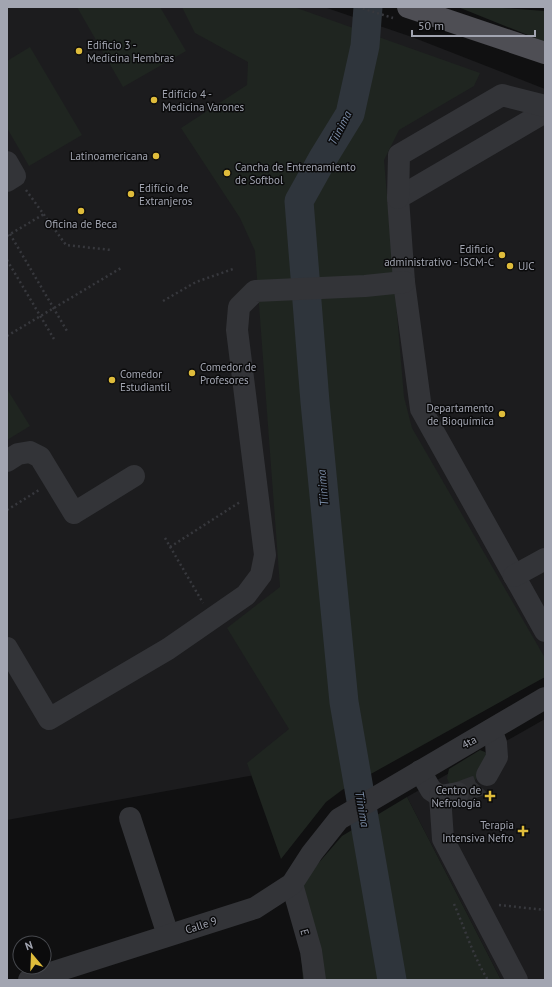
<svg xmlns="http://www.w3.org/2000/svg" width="552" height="987" font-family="'PT Sans',sans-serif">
  <rect width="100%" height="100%" fill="#101011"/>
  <!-- built -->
  <g fill="#1c1c1e">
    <polygon points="7,7 324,7 412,37 545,89 545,677 298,767 7,820"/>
    <polygon points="545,719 545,980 501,980 407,797"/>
  </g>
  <!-- green -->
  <g fill="#1f2520">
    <polygon points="77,7 160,7 186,51 123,87"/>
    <polygon points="182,7 294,7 480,73 474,86 399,130 384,160 404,397 412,428 545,658 545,677 342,790 326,802 281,859 247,763 289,729 227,628 280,587 255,251 240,218 181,128 247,85 248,62 195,33"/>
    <polygon points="458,7 489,7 545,11 545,42"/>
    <polygon points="30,47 82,135 29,166 7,128 7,61"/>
    <polygon points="7,389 30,426 7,440"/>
    <polygon points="480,750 485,752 487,757 482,773 474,781 463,786 455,787 449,783 447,778 449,769"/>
    <polygon points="407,797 501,980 303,980 301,952 290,896 342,836"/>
  </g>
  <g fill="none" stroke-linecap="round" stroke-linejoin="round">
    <!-- river -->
    <polyline stroke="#2f353c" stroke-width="29" points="368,7 365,46 350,114 323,158 299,201 315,402 344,702 392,980"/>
    <!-- minor-tunnel -->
    <polyline stroke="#2d2e31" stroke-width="22" stroke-dasharray="22 11" stroke-linecap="butt" points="458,793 477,786 487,775"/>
    <!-- path -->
    <g stroke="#37383d" stroke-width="2.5" stroke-dasharray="2 3" stroke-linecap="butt">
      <polyline points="358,7 393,18"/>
      <polyline points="26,190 66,245 111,250"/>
      <polyline points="10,234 67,331"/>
      <polyline points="7,236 44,214"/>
      <polyline points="7,260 54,339"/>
      <polyline points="163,301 196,282 233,269"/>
      <polyline points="7,336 121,268"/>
      <polyline points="7,510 39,490"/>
      <polyline points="165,538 203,603"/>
      <polyline points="170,547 240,502"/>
      <path d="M454 904C465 929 473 956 488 980"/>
      <polyline points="499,905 545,910"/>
    </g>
    <!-- minor -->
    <g stroke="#333438" stroke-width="22">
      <polyline points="545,112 398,198 404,282 421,409 545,631"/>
      <polyline points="7,162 15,176 7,181"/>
      <polyline points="398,198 399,155 502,95 545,106"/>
      <polyline points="7,461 18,454 30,452 40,457 74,513 134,476"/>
      <polyline points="514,576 545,559"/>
      <polyline points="7,648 49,719 168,649 246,595 261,575 265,555 237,330 239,307 255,291 365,286 404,282"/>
      <polyline points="420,771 431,790 440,796 458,793"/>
      <polyline points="487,775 497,757 496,743 491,730"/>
      <polyline points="440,796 443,839 517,980"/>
      <polyline points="130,818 168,935"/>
      <polyline points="292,884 311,951 315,980"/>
      <polyline points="29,980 255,908 292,884 312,853 339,819 545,698"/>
    </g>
    <!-- major -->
    <polyline stroke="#4e4e54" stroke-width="22" points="408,7 545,53"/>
  </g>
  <!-- markers -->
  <g fill="#dfbc3b" stroke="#0b0b0c" stroke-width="1.5">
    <circle cx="79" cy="51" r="4"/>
    <circle cx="154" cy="100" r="4"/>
    <circle cx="156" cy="156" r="4"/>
    <circle cx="227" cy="173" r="4"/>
    <circle cx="131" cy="194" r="4"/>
    <circle cx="81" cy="211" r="4"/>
    <circle cx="502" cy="255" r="4"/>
    <circle cx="510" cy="266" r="4"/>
    <circle cx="192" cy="373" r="4"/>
    <circle cx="112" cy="380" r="4"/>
    <circle cx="502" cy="414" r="4"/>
    <path d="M488 790h4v4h4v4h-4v4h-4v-4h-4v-4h4z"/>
    <path d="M521 825h4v4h4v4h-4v4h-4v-4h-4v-4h4z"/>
  </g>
  <g text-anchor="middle" stroke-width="3" stroke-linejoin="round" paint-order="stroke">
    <!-- poi labels -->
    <g font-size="11" fill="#a2a5b1" stroke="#0b0b0c" text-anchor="start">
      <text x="87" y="49">Edificio 3 -<tspan x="87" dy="13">Medicina Hembras</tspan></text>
      <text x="162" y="98">Edifício 4 -<tspan x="162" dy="13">Medicina Varones</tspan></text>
      <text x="148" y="160" text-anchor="end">Latinoamericana</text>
      <text x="235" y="171">Cancha de Entrenamiento<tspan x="235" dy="13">de Softbol</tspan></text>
      <text x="139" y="192">Edifício de<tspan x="139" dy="13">Extranjeros</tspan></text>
      <text x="81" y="228" text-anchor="middle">Oficina de Beca</text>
      <text x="494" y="253" text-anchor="end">Edificio<tspan x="494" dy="13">administrativo - ISCM-C</tspan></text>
      <text x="518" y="270">UJC</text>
      <text x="200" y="371">Comedor de<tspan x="200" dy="13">Profesores</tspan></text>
      <text x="120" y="378">Comedor<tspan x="120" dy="13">Estudiantil</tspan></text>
      <text x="494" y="412" text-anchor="end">Departamento<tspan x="494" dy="13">de Bioquímica</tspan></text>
      <text x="481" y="794" text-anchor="end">Centro de<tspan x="481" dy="13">Nefrología</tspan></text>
      <text x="514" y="829" text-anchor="end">Terapia<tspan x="514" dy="13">Intensiva Nefro</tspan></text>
    </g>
    <!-- street labels -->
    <g font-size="11" fill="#a2a5b1" stroke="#0b0b0c">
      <text transform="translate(469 742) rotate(-30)" y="4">4ta</text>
      <text transform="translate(201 925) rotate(-18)" y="4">Calle 9</text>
      <text transform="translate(305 932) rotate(75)" y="4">E</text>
    </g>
    <!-- water labels -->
    <g font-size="12" font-style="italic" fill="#7c8ea9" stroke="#0b0b0c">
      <text transform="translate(340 128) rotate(-63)" y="4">Tíinima</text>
      <text transform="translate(323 488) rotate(-95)" y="4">Tíinima</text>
      <text transform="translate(362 809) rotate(80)" y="4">Tíinima</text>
    </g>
  </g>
  <!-- border -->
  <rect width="552" height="987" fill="none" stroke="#a2a5b1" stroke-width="16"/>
  <!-- north arrow -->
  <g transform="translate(32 955) rotate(341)"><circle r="19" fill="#0b0b0c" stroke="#47494e"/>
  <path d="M0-3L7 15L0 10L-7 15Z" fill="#dfbc3b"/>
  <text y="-6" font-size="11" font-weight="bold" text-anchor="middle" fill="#a2a5b1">N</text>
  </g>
  <!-- scale -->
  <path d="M412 30v6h123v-6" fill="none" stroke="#a2a5b1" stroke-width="2"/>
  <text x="418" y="30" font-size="12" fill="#a2a5b1" stroke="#0b0b0c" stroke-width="3" paint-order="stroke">50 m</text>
</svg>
